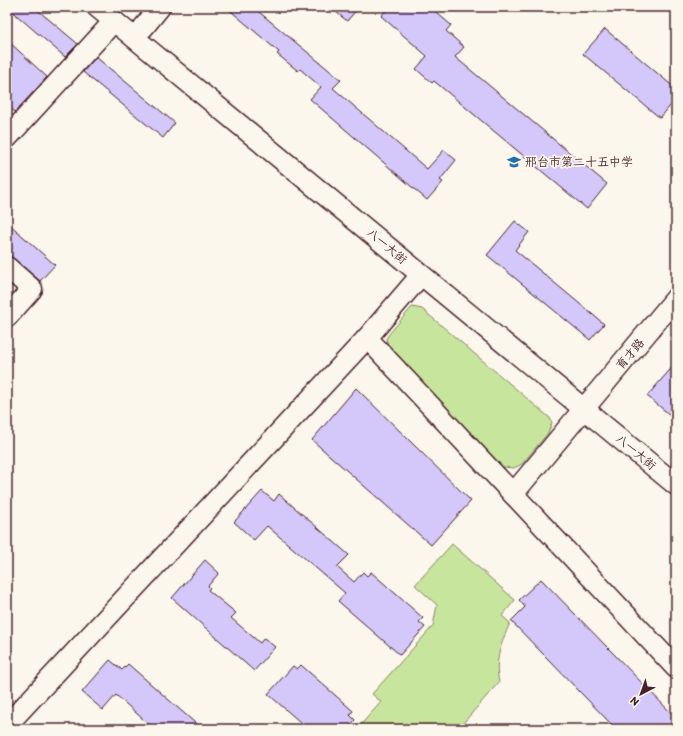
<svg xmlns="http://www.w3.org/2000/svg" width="683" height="736" font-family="Itim,'LXGW WenKai TC',sans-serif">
  <rect width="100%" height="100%" fill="#fbf7ec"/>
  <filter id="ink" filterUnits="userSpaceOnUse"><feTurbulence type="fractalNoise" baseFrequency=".025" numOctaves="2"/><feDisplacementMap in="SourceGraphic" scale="8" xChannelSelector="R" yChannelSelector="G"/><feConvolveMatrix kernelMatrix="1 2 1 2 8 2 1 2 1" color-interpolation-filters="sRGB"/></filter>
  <g filter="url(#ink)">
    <!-- green -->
    <g fill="#c8e59d" stroke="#898264">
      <polygon points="412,307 422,309 550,418 552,423 548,433 522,464 514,468 502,467 388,345 386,339 389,334"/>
      <path d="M452 544 515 600 502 616 510 623C501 643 494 661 499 682L458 729H357L381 702 372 694 433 626 437 605 415 585Z"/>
    </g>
    <!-- building -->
    <g fill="#d4c7f9" stroke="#4a1f2b">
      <polygon points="7,7 34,7 78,44 65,57"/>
      <polygon points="226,7 253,7 341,80 333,88 427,169 444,150 456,160 440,180 443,182 427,200 310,99 321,87 300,69 298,71 277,54 279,52"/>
      <polygon points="330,7 359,7 347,21"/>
      <polygon points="389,7 430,7 451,25 446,31 464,47 455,57 607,184 587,209 434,81 432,83 416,69 427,56 381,16"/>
      <polygon points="605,29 676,89 676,99 660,118 583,54"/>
      <polygon points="7,40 47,77 15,112 7,105"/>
      <polygon points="96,57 175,123 163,138 83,72"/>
      <polygon points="515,221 529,232 515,250 604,324 590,340 487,255"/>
      <polygon points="7,222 55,265 40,281 7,253"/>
      <polygon points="676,363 676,420 647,396"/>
      <polygon points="356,388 471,501 431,545 312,440"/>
      <polygon points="262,491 274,501 279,494 349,555 337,567 354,582 363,572 367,576 371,572 423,618 419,622 425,627 400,655 338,601 345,593 267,526 254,540 234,522"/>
      <polygon points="205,560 219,573 208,586 210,588 208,590 236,613 231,618 260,643 264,638 275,647 254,671 172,598"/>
      <polygon points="541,579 676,718 676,729 616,729 511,621 525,607 519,600"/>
      <polygon points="110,660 122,670 128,664 202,729 154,729 116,695 103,710 82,692"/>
      <polygon points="301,665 353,711 350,715 355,720 347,729 308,729 268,694 293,666 297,669"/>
    </g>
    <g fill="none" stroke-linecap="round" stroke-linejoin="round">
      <!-- minor casing -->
      <g stroke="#4a1f2b" stroke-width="23">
        <g id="minor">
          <polyline points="97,7 676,485"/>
          <polyline points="143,28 160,7"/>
          <polyline points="7,138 114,21"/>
          <polyline points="7,267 32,289 7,317"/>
          <polyline points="367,338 676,668"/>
          <polyline points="513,494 676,298"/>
          <polyline points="7,725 367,338 421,275"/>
        </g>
      </g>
      <!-- minor -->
      <use href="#minor" stroke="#fbf7ec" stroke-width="20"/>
    </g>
  </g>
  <!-- icons -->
  <defs>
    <g id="school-bare" transform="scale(1.08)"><path d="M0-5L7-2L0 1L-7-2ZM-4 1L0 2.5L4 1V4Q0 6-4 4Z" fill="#1f6fb2" stroke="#fbf7ec" stroke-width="2.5" paint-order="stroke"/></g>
  </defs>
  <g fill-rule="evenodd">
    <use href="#school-bare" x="514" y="162"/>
  </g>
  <g text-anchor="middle" stroke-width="3.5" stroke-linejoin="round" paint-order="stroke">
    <!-- poi labels -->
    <g font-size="12" fill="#4a1f2b" stroke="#fbf7ec" text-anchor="start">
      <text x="525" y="166">邢台市第二十五中学</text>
    </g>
    <!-- street labels -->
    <g font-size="12" fill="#4a1f2b" stroke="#fbf7ec">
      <text transform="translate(387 246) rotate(40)" y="4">八一大街</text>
      <text transform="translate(630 354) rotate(-50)" y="4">育才路</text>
      <text transform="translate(636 452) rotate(40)" y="4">八一大街</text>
    </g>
  </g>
  <!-- margin -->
  <rect width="683" height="736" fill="none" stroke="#fbf7ec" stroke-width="24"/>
  <rect x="12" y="12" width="659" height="712" fill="none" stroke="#4a1f2b" stroke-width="1.5" filter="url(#ink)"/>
  <!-- north arrow -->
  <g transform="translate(641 694) rotate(221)" stroke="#fbf7ec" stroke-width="3" paint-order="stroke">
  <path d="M0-3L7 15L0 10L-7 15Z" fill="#4a1f2b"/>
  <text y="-6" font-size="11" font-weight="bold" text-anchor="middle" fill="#4a1f2b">N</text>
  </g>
</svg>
